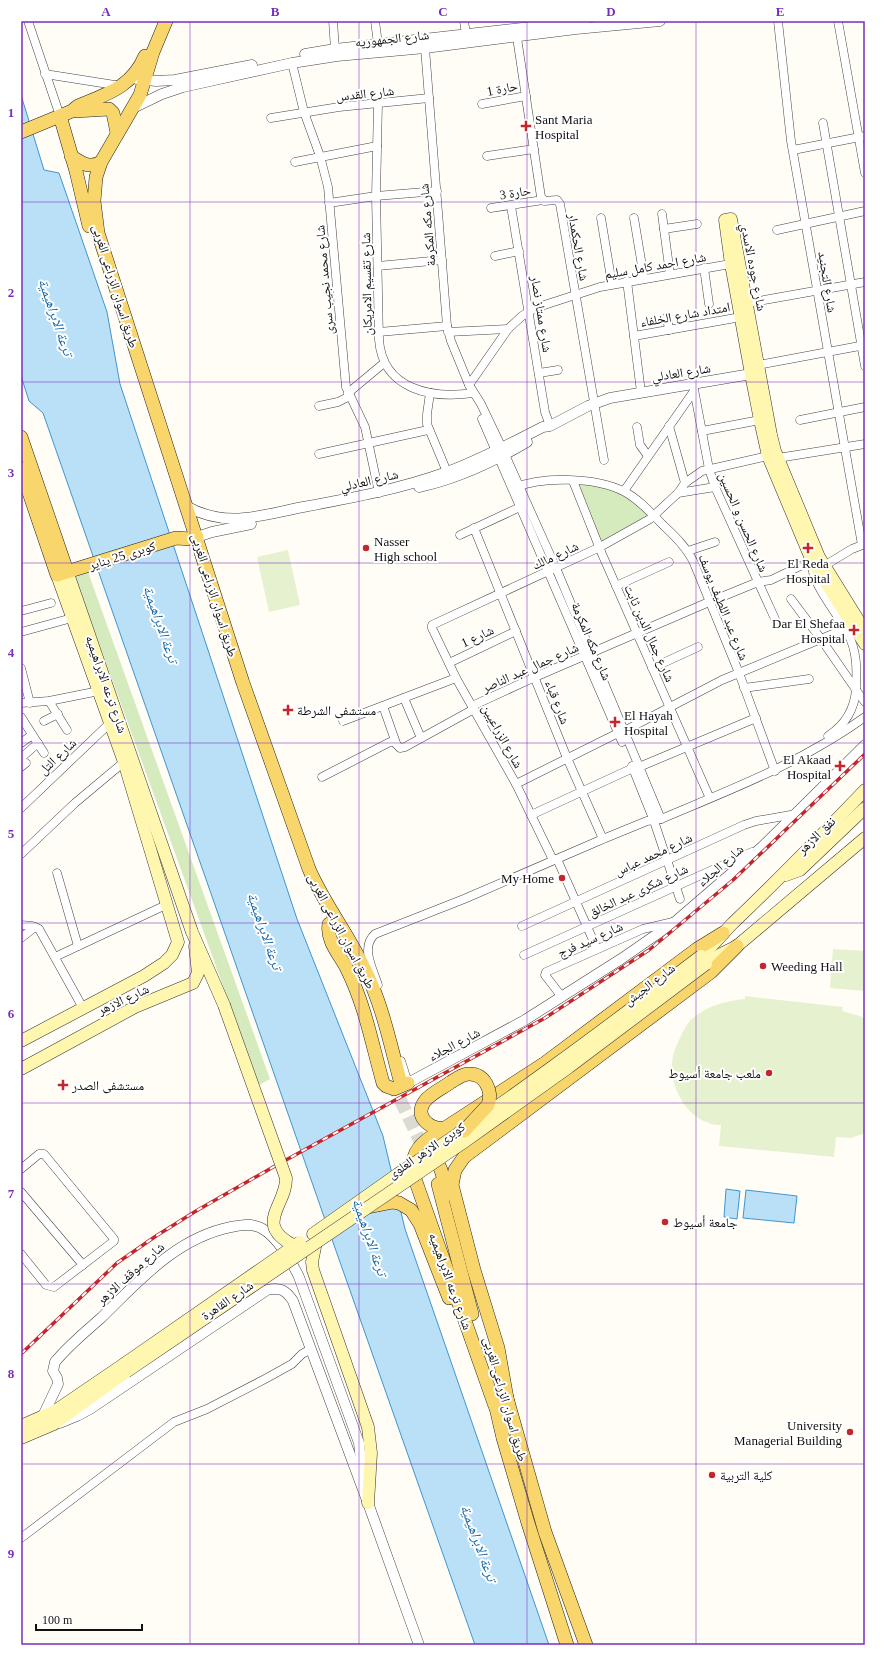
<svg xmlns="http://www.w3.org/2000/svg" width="886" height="1666" font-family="'Times New Roman','Noto Naskh Arabic',serif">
  <rect width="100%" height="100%" fill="#fffdf5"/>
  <!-- green -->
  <g fill="#d5ebbd">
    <polygon points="574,481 622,491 654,516 600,547"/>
    <polygon points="88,572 270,1079 259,1085 75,577"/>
  </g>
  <!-- pitch -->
  <g fill="#e6f2cf">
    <polygon points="288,550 300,605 269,612 257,557"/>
    <polygon points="833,949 865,951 865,991 830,988"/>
    <path d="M745 996 843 1007 842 1011 860 1016 865 1019V1133L851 1138 836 1137 834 1157 719 1146 721 1125C717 1125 712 1125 709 1123 685 1115 671 1088 672 1064 672 1056 676 1046 680 1038 683 1031 687 1023 693 1018 709 1005 726 1001 745 999Z"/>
  </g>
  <!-- water -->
  <g fill="#b9e0f7" stroke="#3f96cf">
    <polygon points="21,95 44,170 59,173 107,312 120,384 297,919 383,1136 405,1229 549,1645 475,1645 322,1211 43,413 29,401 21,376"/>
    <polygon points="726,1189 740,1191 737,1219 724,1217"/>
    <polygon points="746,1190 797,1196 794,1223 743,1218"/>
  </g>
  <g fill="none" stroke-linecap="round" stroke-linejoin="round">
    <!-- primary-tunnel -->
    <polyline stroke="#dbdad3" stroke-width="13" stroke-dasharray="13 6" stroke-linecap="butt" points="393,1082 397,1093 426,1154"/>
    <!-- minor casing -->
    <g stroke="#444" stroke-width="9">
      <g id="minor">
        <polyline points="28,21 60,116"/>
        <polyline points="333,21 335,49"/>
        <polyline points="375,21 378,44"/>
        <polyline points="464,21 466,34"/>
        <polyline points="778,21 791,141 862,545"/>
        <polyline points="838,21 865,173"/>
        <polyline points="516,31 541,197 544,201 557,200 560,204 604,460"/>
        <polyline points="425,48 447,326 451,341 469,385 481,404 502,448 556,568 661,819"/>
        <polyline points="292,63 304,112 320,156 328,187 346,387 365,427 379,493"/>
        <polyline points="45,74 121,86"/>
        <path d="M378 103 376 196 379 340C383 390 432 399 473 393"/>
        <polyline points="482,104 526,96"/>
        <polyline points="271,118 339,107 429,98"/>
        <polyline points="823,123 865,366"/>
        <polyline points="793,150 865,136"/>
        <polyline points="487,156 534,149"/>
        <polyline points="295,162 377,146"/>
        <polyline points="329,203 376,196 437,191"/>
        <polyline points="511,206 545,412 550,426"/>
        <polyline points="491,208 543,200"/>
        <polyline points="662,214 670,274"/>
        <polyline points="601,218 612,284"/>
        <polyline points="634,218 644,278"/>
        <polyline points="664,229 697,224"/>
        <polyline points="777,230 865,211"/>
        <polyline points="495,256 519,251"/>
        <polyline points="378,266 442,260"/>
        <polyline points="704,268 709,304"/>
        <polyline points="627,281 641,392"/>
        <polyline points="742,304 865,282"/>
        <polyline points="667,317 669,330"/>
        <polyline points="379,332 447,326"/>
        <polyline points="448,332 508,329"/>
        <polyline points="634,336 741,317"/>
        <polyline points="758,365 865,345"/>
        <polyline points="539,373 558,370"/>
        <polyline points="693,384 709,469 715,487 775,619"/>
        <polyline points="469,385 508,329 522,316 535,308 600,287 736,263"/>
        <polyline points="348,393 384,363"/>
        <polyline points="430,393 427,414 427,424 447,472"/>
        <polyline points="319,406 338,402 350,396"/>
        <polyline points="482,419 622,742"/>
        <polyline points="800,420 865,407"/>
        <polyline points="669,426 685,483"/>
        <polyline points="637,427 640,445 648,456"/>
        <polyline points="702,431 760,420"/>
        <polyline points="319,454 428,430"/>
        <polyline points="778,458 865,444"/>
        <polyline points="573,481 602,554 708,794"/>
        <path d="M514 488C542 476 597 477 625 492 640 500 652 514 664 526 676 537 687 548 694 563L739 673 775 771"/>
        <polyline points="624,491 694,391"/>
        <polyline points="678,493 715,487"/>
        <polyline points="474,528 567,758 603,839"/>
        <polyline points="460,535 520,507"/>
        <polyline points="688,551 715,542"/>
        <path d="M812 564C811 584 839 615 848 634 857 651 857 669 856 688 855 709 845 725 828 736"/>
        <polyline points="824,566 852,549 865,544"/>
        <polyline points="616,586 669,562"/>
        <polyline points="791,599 821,639 861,697 865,702"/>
        <polyline points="21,611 51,603"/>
        <polyline points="21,632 72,618"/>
        <polyline points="449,663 516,631"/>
        <polyline points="21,668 30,703"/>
        <polyline points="652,668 698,647"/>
        <polyline points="744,688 809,679"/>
        <polyline points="404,698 421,738"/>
        <polyline points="49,701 67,730"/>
        <polyline points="21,703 49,701 99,691"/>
        <polyline points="383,706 396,743"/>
        <polyline points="472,706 535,677 709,602 758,582 771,580 815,559"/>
        <polyline points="21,717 44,753"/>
        <polyline points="44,721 58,714"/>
        <polyline points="343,721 456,678"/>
        <polyline points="624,731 722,680 845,629"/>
        <polyline points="21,743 32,735"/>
        <polyline points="21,758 38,743"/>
        <polyline points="632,766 654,821 680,899"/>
        <polyline points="21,767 26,763"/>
        <polyline points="639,767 756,718"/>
        <polyline points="322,777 390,742 394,742 400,748 405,747 474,709"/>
        <polyline points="516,784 618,733"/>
        <polyline points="21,808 110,723"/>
        <polyline points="531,815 633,768"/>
        <polyline points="21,854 75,803 124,762"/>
        <polyline points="557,859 597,949"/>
        <polyline points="553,860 516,784 456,678 432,628 432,625 600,547 650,519 678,493 685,483 702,471 768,456"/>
        <polyline points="57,873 78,946"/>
        <polyline points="21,925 32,926 39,929 83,1008"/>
        <polyline points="522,926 744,825 756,821 796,814"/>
        <polyline points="21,938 35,927"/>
        <polyline points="524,955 752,852"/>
        <polyline points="55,957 168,904"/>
        <path d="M378 985C373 969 360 947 375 934L464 899 603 839 647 821 661 819C732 789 801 763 865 717"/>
        <polyline points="562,997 545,975 546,972 643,929 673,922"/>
        <polyline points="401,1061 408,1083"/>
        <polyline points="21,1169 39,1154 44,1154 114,1239 114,1241 54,1287 46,1285 21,1254"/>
        <polyline points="21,1192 83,1265"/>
        <polyline points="21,1538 174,1422 207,1409 265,1379 292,1364 302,1354 311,1349"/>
      </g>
    </g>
    <!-- tertiary casing -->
    <g stroke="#444" stroke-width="11">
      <g id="tertiary">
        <polyline points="305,54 335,49 585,21"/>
        <polyline points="137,79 156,81 175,80 252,65"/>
        <polyline points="133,108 162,94 183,87 292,63 337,56 425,48 576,29 660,21"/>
        <path d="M419 487C458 479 493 462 527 442"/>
        <path d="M186 506C227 529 261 515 303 507 352 498 400 489 447 472 480 460 511 443 543 427L550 426 588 406 610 398 751 374"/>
        <polyline points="197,537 212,532 251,524"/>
        <polyline points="408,1083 525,1020 621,959 676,921 762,847 865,745"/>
        <path d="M42 1418 58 1384 57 1378 53 1371 55 1362C68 1346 85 1332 101 1318 139 1281 176 1238 231 1227 240 1225 251 1223 261 1228 277 1236 292 1262 299 1277L359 1443 361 1461 360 1478"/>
        <path d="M60 1423 77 1416 90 1409 267 1290C280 1287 286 1290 293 1301L368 1503 419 1645"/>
      </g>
    </g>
    <!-- secondary casing -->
    <g stroke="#333" stroke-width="13">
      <g id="secondary">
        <polyline points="67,571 192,932 224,1005"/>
        <polyline points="865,631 819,557 775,451 771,435 731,219 725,220 731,264 751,374 760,420 768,456 812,561 865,644"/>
        <polyline points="786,875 800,870 865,808"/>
        <path d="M701 956C713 946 722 934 733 923 778 880 822 835 865 790"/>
        <polyline points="706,964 721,954 737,946 865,838"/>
        <polyline points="21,1041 144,976 164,963 172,955 178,942 124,762 57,575"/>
        <polyline points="21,1069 135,1007 193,983 198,973 195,946"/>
        <polyline points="313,1234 398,1174"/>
        <polyline points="316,1242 312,1262 313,1270 368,1427 371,1453 368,1503"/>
        <polyline points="21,1426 55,1411 124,1364"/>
        <polyline points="21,1438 54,1424 126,1372"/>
      </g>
    </g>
    <!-- primary casing -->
    <g stroke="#222" stroke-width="14">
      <g id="primary">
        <path d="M166 21 153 52 140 95 101 162 96 177 94 201 98 233 243 683 309 869C324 904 349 935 365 970 382 1004 390 1043 400 1080"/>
        <polyline points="75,111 109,109 113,113 117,133"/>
        <polyline points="60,116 76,171 89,226"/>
        <path d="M21 132 72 111 78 106C107 94 132 87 145 56"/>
        <path d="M71 156C82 163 89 169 101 162"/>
        <polyline points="21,437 67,571"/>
        <polyline points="21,469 57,575 176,538 191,539 197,537"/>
        <path d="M329 924C326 941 340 955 347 969 365 1005 372 1044 383 1083L386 1086 394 1089 408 1083"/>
        <path d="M445 1128C430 1130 413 1116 425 1101 431 1093 443 1088 451 1082"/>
        <polyline points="432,1151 441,1170 448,1194"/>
        <polyline points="438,1184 472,1314"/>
        <polyline points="368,1207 393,1202 399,1203 411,1210 420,1224 449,1298"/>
        <polyline points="506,1395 545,1532 586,1645"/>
        <polyline points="494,1399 503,1438 528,1523 567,1645"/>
        <polyline points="508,1404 498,1348 474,1270 452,1185 455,1170 464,1157 711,972 737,946"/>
        <path d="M495 1406 416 1182C410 1164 412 1151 428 1139L545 1063 697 949 723 933"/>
      </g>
    </g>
    <!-- minor -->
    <use href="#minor" stroke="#fff" stroke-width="8"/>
    <!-- tertiary -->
    <use href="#tertiary" stroke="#fff" stroke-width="10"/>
    <!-- secondary -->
    <use href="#secondary" stroke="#fff6b0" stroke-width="12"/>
    <!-- primary -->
    <use href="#primary" stroke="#f9d66b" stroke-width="13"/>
    <!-- rail casing -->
    <g stroke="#c4262e" stroke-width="3.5">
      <polyline id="rail" points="21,1354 117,1263 156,1236 196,1211 275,1166 545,1018 649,950 733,880 865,754"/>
    </g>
    <!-- rail -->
    <use href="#rail" stroke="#fff" stroke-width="2" stroke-dasharray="6" stroke-linecap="butt"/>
    <!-- secondary-bridge casing -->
    <g stroke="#333" stroke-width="13" stroke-linecap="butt">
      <g id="secondary-bridge">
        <path d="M224 1005 286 1178C287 1205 252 1225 295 1246"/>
        <path d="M398 1174C502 1106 602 1031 701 956"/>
        <polyline points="124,1364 300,1242"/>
        <polyline points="126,1372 464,1142 569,1067 706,964"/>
      </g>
    </g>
    <!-- primary-bridge casing -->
    <g stroke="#222" stroke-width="14" stroke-linecap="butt">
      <path id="primary-bridge" d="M451 1082C456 1079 461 1075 468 1074 485 1073 493 1091 488 1105L464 1131"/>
    </g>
    <!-- secondary-bridge -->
    <use href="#secondary-bridge" stroke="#fff6b0" stroke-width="12"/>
    <!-- primary-bridge -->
    <use href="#primary-bridge" stroke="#f9d66b" stroke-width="13"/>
  </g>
  <!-- grid -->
  <path fill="none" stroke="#7b2cbf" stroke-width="1" stroke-opacity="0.55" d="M190 21V1645M359 21V1645M527 21V1645M696 21V1645M21 202H865M21 382H865M21 563H865M21 743H865M21 923H865M21 1103H865M21 1284H865M21 1464H865"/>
  <!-- markers -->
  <g fill="#c4262e" stroke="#fff" stroke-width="1.5">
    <path d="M524 120h4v4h4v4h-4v4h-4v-4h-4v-4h4z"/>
    <circle cx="366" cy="548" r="4"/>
    <path d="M806 542h4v4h4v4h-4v4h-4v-4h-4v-4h4z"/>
    <path d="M852 624h4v4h4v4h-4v4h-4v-4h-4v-4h4z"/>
    <path d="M286 704h4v4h4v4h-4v4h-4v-4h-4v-4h4z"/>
    <path d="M613 716h4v4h4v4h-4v4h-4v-4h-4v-4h4z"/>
    <path d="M838 760h4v4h4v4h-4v4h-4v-4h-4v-4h4z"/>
    <circle cx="562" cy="878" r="4"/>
    <circle cx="763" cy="966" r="4"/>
    <circle cx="769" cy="1073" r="4"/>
    <path d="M61 1079h4v4h4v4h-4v4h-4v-4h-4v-4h4z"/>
    <circle cx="665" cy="1222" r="4"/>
    <circle cx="850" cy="1432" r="4"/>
    <circle cx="712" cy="1475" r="4"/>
  </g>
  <g text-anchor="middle" stroke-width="4" stroke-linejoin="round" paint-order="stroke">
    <!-- street labels -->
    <g font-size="13" fill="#111" stroke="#fff">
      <text transform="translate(392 38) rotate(-6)" y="5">شارع الجمهوريه</text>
      <text transform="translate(502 88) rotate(-11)" y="5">حارة 1</text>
      <text transform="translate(365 93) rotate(-6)" y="5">شارع القدس</text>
      <text transform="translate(515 192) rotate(-9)" y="5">حارة 3</text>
      <text transform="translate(427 225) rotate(-95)" y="5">شارع مكه المكرمة</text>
      <text transform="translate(579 247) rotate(80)" y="5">شارع الحكمدار</text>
      <text transform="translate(655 265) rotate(-10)" y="5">شارع احمد كامل سليم</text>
      <text transform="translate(754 267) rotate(79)" y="5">شارع جوده الاسدي</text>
      <text transform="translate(324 280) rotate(-95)" y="5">شارع محمد نجيب سرى</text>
      <text transform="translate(828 282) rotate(81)" y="5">شارع التجنيد</text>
      <text transform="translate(366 284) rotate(-91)" y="5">شارع تقسيم الامريكان</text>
      <text transform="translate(116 286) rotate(73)" y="5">طريق اسوان الزراعى الغربى</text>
      <text transform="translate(542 314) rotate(81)" y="5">شارع ممتاز نصار</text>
      <text transform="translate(685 314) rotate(-10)" y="5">امتداد شارع الخلفاء</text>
      <text transform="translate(681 372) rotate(-9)" y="5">شارع العادلي</text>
      <text transform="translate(369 480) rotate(-13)" y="5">شارع العادلي</text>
      <text transform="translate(744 522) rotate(67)" y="5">شارع الحسن و الحسين</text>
      <text transform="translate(122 555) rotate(-17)" y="5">كوبرى 25 يناير</text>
      <text transform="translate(555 555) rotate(-25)" y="5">شارع مالك</text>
      <text transform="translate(215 595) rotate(73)" y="5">طريق اسوان الزراعى الغربى</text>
      <text transform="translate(724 607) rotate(68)" y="5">شارع عبد اللطيف يوسف</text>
      <text transform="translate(650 633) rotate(66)" y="5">شارع جمال الدين ثابت</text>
      <text transform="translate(477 636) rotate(-25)" y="5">شارع 1</text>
      <text transform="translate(592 641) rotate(67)" y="5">شارع مكه المكرمة</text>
      <text transform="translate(530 667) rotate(-24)" y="5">شارع جمال عبد الناصر</text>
      <text transform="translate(107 684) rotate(71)" y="5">شارع ترعه الابراهيميه</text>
      <text transform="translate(558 702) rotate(69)" y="5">شارع قباء</text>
      <text transform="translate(503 736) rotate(61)" y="5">شارع الزراعيين</text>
      <text transform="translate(57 756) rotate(-43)" y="5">شارع التل</text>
      <text transform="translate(816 835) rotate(-44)" y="5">نفق الازهر</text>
      <text transform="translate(653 854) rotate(-25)" y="5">شارع محمد عباس</text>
      <text transform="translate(720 865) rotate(-41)" y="5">شارع الجلاء</text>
      <text transform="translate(638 890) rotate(-25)" y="5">شارع شكرى عبد الخالق</text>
      <text transform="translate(342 931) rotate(62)" y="5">طريق اسوان الزراعى الغربى</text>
      <text transform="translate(590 939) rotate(-24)" y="5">شارع سيد فرج</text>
      <text transform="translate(649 984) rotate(-37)" y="5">شارع الجيش</text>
      <text transform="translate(123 999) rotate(-25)" y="5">شارع الازهر</text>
      <text transform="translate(454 1044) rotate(-28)" y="5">شارع الجلاء</text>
      <text transform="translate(426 1150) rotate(-34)" y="5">كوبرى الازهر العلوى</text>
      <text transform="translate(130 1273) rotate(-42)" y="5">شارع موقف الازهر</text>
      <text transform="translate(451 1281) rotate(70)" y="5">شارع ترعه الابراهيميه</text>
      <text transform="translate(227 1300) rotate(-34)" y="5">شارع القاهرة</text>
      <text transform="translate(506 1399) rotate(74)" y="5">طريق اسوان الزراعى الغربى</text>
    </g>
    <!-- poi labels -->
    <g font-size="13" fill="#111" stroke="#fff" text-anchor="start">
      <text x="535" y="124">Sant Maria<tspan x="535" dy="15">Hospital</tspan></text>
      <text x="374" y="546">Nasser<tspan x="374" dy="15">High school</tspan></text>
      <text x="808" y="568" text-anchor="middle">El Reda<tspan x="808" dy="15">Hospital</tspan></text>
      <text x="845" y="628" text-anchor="end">Dar El Shefaa<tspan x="845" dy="15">Hospital</tspan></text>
      <text x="297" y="715">مستشفى الشرطة</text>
      <text x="624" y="720">El Hayah<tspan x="624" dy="15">Hospital</tspan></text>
      <text x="831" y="764" text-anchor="end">El Akaad<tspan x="831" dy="15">Hospital</tspan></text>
      <text x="554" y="883" text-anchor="end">My Home</text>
      <text x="771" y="971">Weeding Hall</text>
      <text x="761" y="1078" text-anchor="end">ملعب جامعة أسيوط</text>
      <text x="72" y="1090">مستشفى الصدر</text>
      <text x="673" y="1227">جامعة أسيوط</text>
      <text x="842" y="1430" text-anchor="end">University<tspan x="842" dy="15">Managerial Building</tspan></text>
      <text x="720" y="1480">كلية التربية</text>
    </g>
    <!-- water labels -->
    <g font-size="14" font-style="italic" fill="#1768a6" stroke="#fff">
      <text transform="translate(56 317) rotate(71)" y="5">ترعة الابراهيمية</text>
      <text transform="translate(161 624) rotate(71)" y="5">ترعة الابراهيمية</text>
      <text transform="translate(265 931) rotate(71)" y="5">ترعة الابراهيمية</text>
      <text transform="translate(370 1237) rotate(71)" y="5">ترعة الابراهيمية</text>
      <text transform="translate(479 1543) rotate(70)" y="5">ترعة الابراهيمية</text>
    </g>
  </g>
  <!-- border -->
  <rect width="886" height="1666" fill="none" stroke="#ffffff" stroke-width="44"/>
  <!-- scale -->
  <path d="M36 1624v6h106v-6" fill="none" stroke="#111111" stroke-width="2"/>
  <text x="42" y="1624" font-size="12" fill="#111111" stroke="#ffffff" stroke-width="3" paint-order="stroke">100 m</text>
  <rect x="22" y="22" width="842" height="1622" fill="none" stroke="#7b2cbf" stroke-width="1.5"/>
  <g font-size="13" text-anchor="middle" font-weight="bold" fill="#7b2cbf">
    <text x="106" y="16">A</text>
    <text x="275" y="16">B</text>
    <text x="443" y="16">C</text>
    <text x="611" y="16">D</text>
    <text x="780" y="16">E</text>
    <text x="11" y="117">1</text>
    <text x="11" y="297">2</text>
    <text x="11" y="477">3</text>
    <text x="11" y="657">4</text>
    <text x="11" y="838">5</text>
    <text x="11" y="1018">6</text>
    <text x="11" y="1198">7</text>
    <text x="11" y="1378">8</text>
    <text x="11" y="1558">9</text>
  </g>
</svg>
